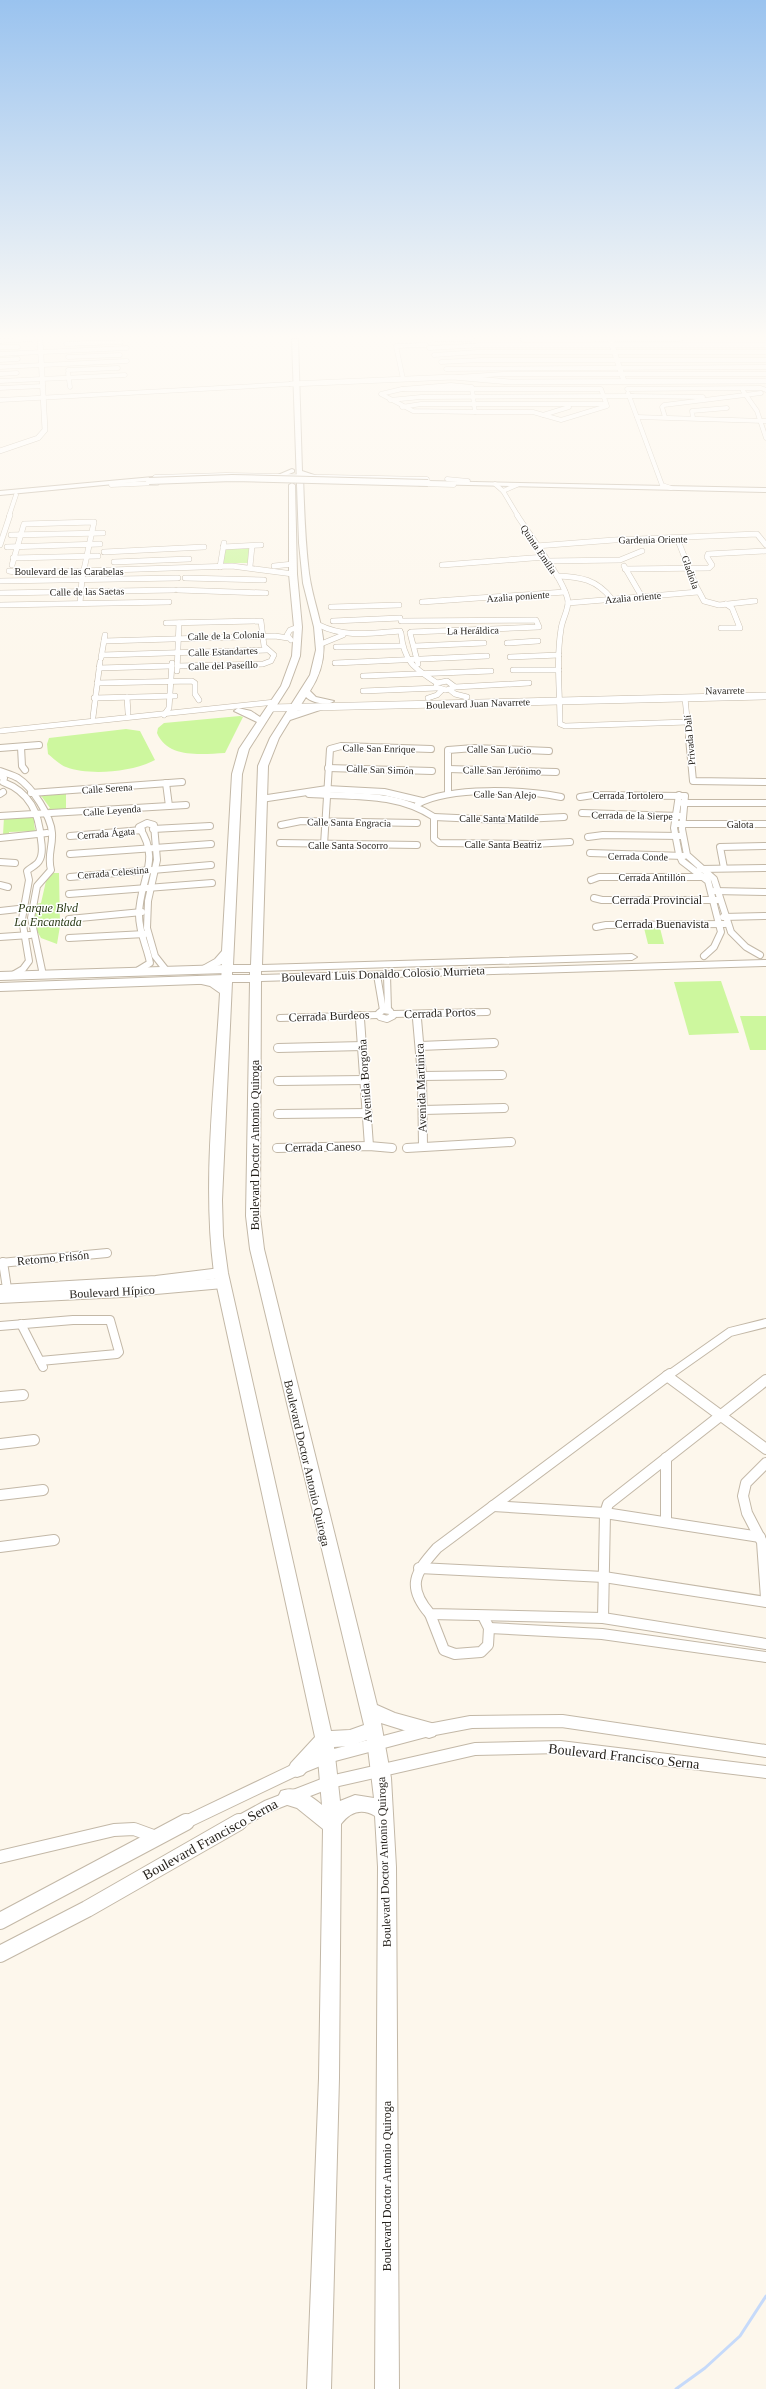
<svg xmlns="http://www.w3.org/2000/svg" width="766" height="2389" font-family="'Times New Roman',serif">
  <rect width="100%" height="100%" fill="#fdf7ec"/>
  <!-- green -->
  <g fill="#cdf79e">
    <polygon points="250,547 249,563 222,563 226,548"/>
    <path d="M240 716 243 717 225 753C202 754 168 759 157 733L158 728 164 723Z"/>
    <path d="M126 729 140 731 155 760C133 772 89 776 66 767 60 765 53 758 48 754L47 744 49 738Z"/>
    <polygon points="66,792 66,811 49,811 48,809 50,808 42,797 37,794"/>
    <polygon points="33,816 36,823 34,823 35,830 39,829 39,831 9,832 9,835 3,835 4,817"/>
    <polygon points="52,873 59,873 60,926 57,944 41,938 35,927 35,904 41,903 46,881"/>
    <polygon points="644,928 660,928 664,944 648,944"/>
    <polygon points="721,981 739,1033 689,1035 674,982"/>
    <polygon points="740,1016 766,1016 766,1050 750,1050"/>
  </g>
  <g fill="none" stroke-linecap="round" stroke-linejoin="round">
    <!-- stream -->
    <polyline stroke="#c6dafa" stroke-width="3" points="676,2389 705,2368 740,2336 766,2296"/>
    <!-- minor-far5 casing -->
    <g stroke="#c3b8a7" stroke-width="5">
      <g id="minor-far5">
        <polyline points="435,339 472,339"/>
        <polyline points="523,340 681,339"/>
        <polyline points="0,341 32,339"/>
        <polyline points="66,344 121,342"/>
        <polyline points="0,347 18,347"/>
        <polyline points="429,348 484,345 766,345"/>
        <polyline points="0,354 127,348"/>
        <polyline points="434,355 478,352 766,352"/>
        <polyline points="68,357 120,355"/>
        <polyline points="0,360 18,359"/>
        <polyline points="441,362 481,360 766,360"/>
        <polyline points="0,367 127,361"/>
        <polyline points="446,369 766,367"/>
        <polyline points="68,370 118,368"/>
        <polyline points="68,373 70,387"/>
        <polyline points="0,374 17,373"/>
        <polyline points="457,377 503,374 766,374"/>
        <polyline points="403,379 396,346 426,345"/>
        <polyline points="0,381 125,375"/>
        <polyline points="0,388 43,386"/>
        <polyline points="402,389 451,385 472,387 472,389 601,389 607,406 561,420 533,412 475,412"/>
        <polygon points="402,389 472,389 475,412 413,411 381,394"/>
        <polyline points="627,389 761,388 766,390"/>
        <polyline points="743,391 757,411 766,438"/>
        <polyline points="628,393 662,485 671,488"/>
        <polyline points="629,396 703,397"/>
        <polyline points="0,400 291,384"/>
        <polyline points="390,400 421,397 633,396"/>
        <polyline points="402,407 421,404 606,404"/>
        <polyline points="543,415 569,407"/>
        <polyline points="637,417 766,421"/>
        <polyline points="665,417 662,407 664,405 761,393"/>
        <polyline points="693,418 692,411 727,408"/>
        <polyline points="155,477 226,475 427,479"/>
        <polyline points="447,479 468,481"/>
        <polyline points="420,484 454,485"/>
        <polyline points="495,484 503,491 518,516"/>
        <polyline points="111,485 157,483"/>
        <polyline points="503,491 517,485"/>
        <polyline points="9,516 16,495"/>
      </g>
    </g>
    <!-- minor-far4 casing -->
    <g stroke="#c3b8a7" stroke-width="6">
      <g id="minor-far4">
        <path d="M517 515C529 534 567 584 568 602 568 611 562 620 561 629 556 660 560 693 560 724L565 726 688 722"/>
        <polyline points="11,535 103,533"/>
        <polyline points="677,538 696,586 704,601 719,605 755,601"/>
        <polyline points="0,545 10,515"/>
        <polyline points="536,546 614,540 757,534 766,545"/>
        <polyline points="7,547 100,544"/>
        <polyline points="223,547 261,545"/>
        <polyline points="104,552 204,547"/>
        <polyline points="13,558 98,556"/>
        <polyline points="548,561 620,560 642,551"/>
        <polyline points="114,562 189,559"/>
        <polyline points="12,565 24,524 94,522 82,579 80,603"/>
        <polyline points="442,565 545,557"/>
        <polyline points="250,566 252,546"/>
        <polyline points="274,566 293,564"/>
        <polyline points="624,566 642,597"/>
        <polyline points="220,567 224,543"/>
        <polyline points="625,569 709,568 712,565 707,557 708,554 766,551"/>
        <polyline points="9,571 20,573 232,566 293,574"/>
        <path d="M557 576C581 577 596 579 612 599"/>
        <polyline points="185,578 264,580"/>
        <polyline points="0,581 178,578"/>
        <polyline points="178,590 266,593"/>
        <polyline points="0,593 174,590"/>
        <polyline points="422,602 565,592"/>
        <polyline points="568,603 698,592"/>
        <polyline points="0,605 169,602"/>
        <polyline points="331,607 399,605"/>
        <polyline points="333,621 400,618"/>
        <polyline points="401,621 536,620 539,627 411,632"/>
        <polyline points="166,623 261,621 264,646 274,655 271,661 263,664 177,666"/>
        <path d="M319 625C345 638 372 633 400 631"/>
        <polyline points="721,628 740,628 732,608 726,604"/>
        <path d="M401 633C404 662 414 668 437 683"/>
        <polyline points="410,633 418,664"/>
        <polyline points="291,640 287,635 290,630 298,627"/>
        <polyline points="104,641 275,636 288,638"/>
        <polyline points="507,643 538,641"/>
        <polyline points="321,644 343,635"/>
        <polyline points="415,646 484,643"/>
        <polyline points="336,647 401,646"/>
        <polyline points="102,655 267,650"/>
        <polyline points="510,657 559,655"/>
        <polyline points="101,658 105,635"/>
        <polyline points="335,663 487,656"/>
        <polyline points="99,668 171,666"/>
        <polyline points="513,670 559,670"/>
        <polyline points="177,671 179,623"/>
        <polyline points="363,676 491,671"/>
        <polygon points="447,681 455,687 446,690 436,687 437,683"/>
        <polyline points="97,683 192,681 195,683 195,694 199,700"/>
        <polyline points="455,687 529,683"/>
        <polyline points="450,690 455,694 467,697"/>
        <polyline points="363,691 437,688"/>
        <polyline points="127,697 128,713"/>
        <polyline points="94,698 175,696"/>
        <polyline points="428,698 437,695 442,690"/>
        <polyline points="685,698 689,739"/>
        <polyline points="164,715 169,708 172,663"/>
        <polyline points="93,717 100,662"/>
        <polyline points="0,731 275,702"/>
      </g>
    </g>
    <!-- minor-far3 casing -->
    <g stroke="#c3b8a7" stroke-width="8">
      <g id="minor-far3">
        <polyline points="689,738 693,781 766,782"/>
        <polyline points="21,747 22,766 25,770"/>
        <polyline points="0,748 39,745"/>
        <polyline points="328,768 432,771"/>
        <polyline points="448,769 556,772"/>
        <path d="M0 771C5 773 13 775 18 778 32 787 51 816 52 833 53 847 47 855 51 870L37 886 31 918 43 975"/>
        <path d="M0 776 4 778 3 782C30 792 39 813 41 840 42 846 43 855 39 861 37 865 30 868 27 871L29 880 22 919 29 961 23 969 11 976"/>
        <polyline points="166,783 169,806"/>
        <polyline points="31,793 182,782"/>
        <polyline points="448,793 448,750 474,748 549,751"/>
        <polyline points="0,794 3,792"/>
        <path d="M309 794C353 797 396 792 434 817V839L439 843 533 844 570 842"/>
        <polyline points="679,795 674,828 679,854 682,861 708,881 721,932 714,947 704,956"/>
        <polyline points="685,796 682,829 687,855 714,879 731,932 746,947 760,955"/>
        <polyline points="580,797 593,795 683,796"/>
        <polyline points="261,799 327,789 384,792 422,801"/>
        <polyline points="682,803 766,803"/>
        <path d="M418 804C450 786 525 790 561 797"/>
        <polyline points="582,813 680,816"/>
        <polyline points="0,816 186,805"/>
        <polyline points="434,817 501,820 564,817"/>
        <polyline points="677,824 766,824"/>
        <polyline points="281,825 301,821 417,823"/>
        <polyline points="153,829 210,826"/>
        <polyline points="70,836 142,830"/>
        <polyline points="588,837 603,835 681,836"/>
        <polyline points="0,838 47,833"/>
        <polyline points="280,843 417,845"/>
        <polyline points="324,845 330,749 341,746 431,749"/>
        <polyline points="590,853 684,856"/>
        <polyline points="70,854 211,844"/>
        <polyline points="0,862 15,863"/>
        <polyline points="724,868 720,847 766,846"/>
        <polyline points="700,869 766,868"/>
        <polyline points="70,877 211,865"/>
        <polyline points="591,880 599,877 706,877"/>
        <polyline points="0,885 8,887"/>
        <polyline points="714,891 766,892"/>
        <polyline points="69,894 212,883"/>
        <polyline points="594,898 602,900 718,900"/>
        <polyline points="0,911 27,908"/>
        <polyline points="723,917 766,916"/>
        <polyline points="69,919 142,912"/>
        <polyline points="596,927 606,925 725,924"/>
        <polyline points="0,937 30,935"/>
        <polyline points="69,938 145,934"/>
        <path d="M137 971 150 963C147 947 139 933 139 915 139 880 162 861 139 827L147 823 154 825 157 860 148 901 147 928 155 956 166 970"/>
        <polyline points="377,975 383,1010"/>
        <polyline points="387,975 388,1010"/>
        <polygon points="383,1010 390,1011 393,1016 387,1019 380,1017 379,1013"/>
        <polyline points="393,1014 487,1012"/>
        <polyline points="417,1014 417,1020"/>
        <polyline points="360,1015 360,1020"/>
        <polyline points="280,1018 378,1015"/>
      </g>
    </g>
    <!-- minor-far2 casing -->
    <g stroke="#c3b8a7" stroke-width="10">
      <g id="minor-far2">
        <polyline points="360,1019 369,1146"/>
        <polyline points="417,1019 422,1076 423,1146"/>
        <polyline points="420,1046 494,1043"/>
        <polyline points="278,1048 363,1046"/>
        <polyline points="422,1076 502,1075"/>
        <polyline points="278,1081 365,1080"/>
        <polyline points="423,1110 504,1108"/>
        <polyline points="278,1114 368,1113"/>
        <polyline points="277,1148 369,1146 392,1148"/>
        <polyline points="407,1148 511,1142"/>
        <polyline points="3,1262 8,1295"/>
        <polyline points="0,1263 107,1253"/>
        <polyline points="21,1324 43,1367"/>
        <polyline points="0,1326 73,1320 110,1320 119,1352 117,1354 40,1361"/>
        <polyline points="669,1375 730,1332 766,1323"/>
      </g>
    </g>
    <!-- minor-far1 casing -->
    <g stroke="#c3b8a7" stroke-width="12">
      <g id="minor-far1">
        <path d="M670 1374 437 1548C415 1573 406 1586 430 1614L603 1618 766 1644"/>
        <polyline points="667,1376 766,1449"/>
        <polyline points="0,1397 23,1395"/>
        <polyline points="0,1444 34,1440"/>
        <polyline points="666,1458 666,1522"/>
        <polyline points="766,1463 746,1483 743,1496 747,1513 762,1542 766,1598"/>
        <polyline points="0,1495 43,1490"/>
        <polyline points="493,1506 605,1513 760,1537"/>
        <polyline points="0,1547 54,1540"/>
        <polyline points="419,1568 604,1577 766,1602"/>
        <polyline points="430,1614 444,1650 455,1654 481,1652 488,1645 489,1628 483,1616"/>
        <polyline points="603,1618 605,1513 608,1504 766,1380"/>
        <polyline points="489,1628 602,1634 766,1657"/>
      </g>
    </g>
    <!-- minor casing -->
    <g stroke="#c3b8a7" stroke-width="14">
      <polyline id="minor" points="0,1857 114,1830 134,1829 156,1837"/>
    </g>
    <!-- tertiary-far3 casing -->
    <g stroke="#c3b8a7" stroke-width="6">
      <g id="tertiary-far3">
        <polyline points="610,339 624,381"/>
        <polyline points="291,384 453,377 510,382 766,381"/>
        <polyline points="0,451 38,438 45,430 40,339"/>
      </g>
    </g>
    <!-- tertiary-far2 casing -->
    <g stroke="#c3b8a7" stroke-width="12">
      <g id="tertiary-far2">
        <polyline points="0,1290 156,1281 221,1273"/>
        <polyline points="0,1298 122,1292 223,1283"/>
      </g>
    </g>
    <!-- tertiary-far1 casing -->
    <g stroke="#c3b8a7" stroke-width="14">
      <g id="tertiary-far1">
        <polyline points="184,1823 297,1769 327,1757 429,1730 471,1722 562,1721 766,1751"/>
        <polyline points="237,1823 268,1806 330,1782 475,1749 560,1747 766,1772"/>
      </g>
    </g>
    <!-- tertiary casing -->
    <g stroke="#c3b8a7" stroke-width="18">
      <g id="tertiary">
        <polyline points="0,1921 186,1822"/>
        <polyline points="0,1954 87,1909 239,1822"/>
      </g>
    </g>
    <!-- secondary-far1 casing -->
    <g stroke="#c3b8a7" stroke-width="8">
      <polyline id="secondary-far1" points="271,708 766,696"/>
    </g>
    <!-- secondary casing -->
    <g stroke="#c3b8a7" stroke-width="10">
      <g id="secondary">
        <polyline points="0,976 226,969"/>
        <polyline points="0,987 225,979"/>
      </g>
    </g>
    <!-- primary casing -->
    <g stroke="#c3b8a7" stroke-width="2">
      <g id="primary">
        <path d="M292 339H298L302 471 317 476 314 478 303 475C304 507 305 541 309 573 315 618 338 647 310 691L316 697 334 701C328 706 312 703 306 697L297 711 322 705 326 708 290 720 279 738 268 766 262 965 632 954 637 957 632 960 261 971V975L766 960V966L261 981 260 1216 264 1249 377 1705 395 1713 435 1724 438 1730 435 1736 429 1738 381 1723 391 1778 396 1867 399 2389H375L378 1867 375 1816C362 1808 350 1812 341 1824L339 2078 331 2389H307L319 2078 323 1829 297 1808 281 1803 278 1797 281 1791C296 1785 310 1795 322 1805L318 1759 303 1775 297 1777 291 1775 288 1769 291 1763 315 1737 214 1273C202 1181 215 1085 220 993L210 986 193 982 191 980 197 977 221 983 222 964 203 972 197 969 215 959 222 951 232 774 239 749 257 722 234 711 238 708 251 711 260 717 281 686 292 656 294 627 289 574V485L292 483 295 485 297 574 302 627 300 656 289 686 249 749 242 774 233 965H251L258 766 270 738 310 675 316 650 314 627 303 583 299 543ZM232 972H250V975H232ZM232 982H250L246 1216 250 1249 364 1725 350 1730 331 1731 228 1273 223 1236 222 1200ZM367 1740 374 1798 355 1795 340 1801 334 1747 350 1746Z"/>
        <polygon points="292,469 294,470 294,472 281,477 278,475"/>
        <polygon points="164,476 166,477 166,479 0,495 0,491"/>
        <polygon points="428,481 766,488 766,492 426,484 426,482"/>
      </g>
    </g>
    <!-- minor-far5 -->
    <use href="#minor-far5" stroke="#fff" stroke-width="4"/>
    <!-- minor-far4 -->
    <use href="#minor-far4" stroke="#fff" stroke-width="5"/>
    <!-- minor-far3 -->
    <use href="#minor-far3" stroke="#fff" stroke-width="6"/>
    <!-- minor-far2 -->
    <use href="#minor-far2" stroke="#fff" stroke-width="8"/>
    <!-- minor-far1 -->
    <use href="#minor-far1" stroke="#fff" stroke-width="10"/>
    <!-- minor -->
    <use href="#minor" stroke="#fff" stroke-width="12"/>
    <!-- tertiary-far3 -->
    <use href="#tertiary-far3" stroke="#fff" stroke-width="5"/>
    <!-- tertiary-far2 -->
    <use href="#tertiary-far2" stroke="#fff" stroke-width="10"/>
    <!-- tertiary-far1 -->
    <use href="#tertiary-far1" stroke="#fff" stroke-width="12"/>
    <!-- tertiary -->
    <use href="#tertiary" stroke="#fff" stroke-width="16"/>
    <!-- secondary-far1 -->
    <use href="#secondary-far1" stroke="#fff" stroke-width="7"/>
    <!-- secondary -->
    <use href="#secondary" stroke="#fff" stroke-width="8"/>
    <!-- primary -->
    <use href="#primary" fill="#fff" fill-rule="evenodd"/>
    <!-- primary-bridge casing -->
    <g stroke="#c3b8a7" stroke-width="8" stroke-linecap="butt">
      <polyline id="primary-bridge" points="149,481 232,478 428,483"/>
    </g>
    <!-- primary-bridge -->
    <use href="#primary-bridge" stroke="#fff" stroke-width="6"/>
  </g>
  <!-- sky -->
  <linearGradient id="sky" x2="0" y2="1"><stop stop-color="#9ac3ef"/><stop offset="0.5" stop-color="#fefbf6"/><stop offset="1" stop-color="#fefbf6" stop-opacity="0"/></linearGradient>
  <rect width="766" height="674" fill="url(#sky)"/>
  <g text-anchor="middle" stroke-width="3" stroke-linejoin="round" paint-order="stroke">
    <!-- far-street labels -->
    <g font-size="10" fill="#231f19" stroke="#fff">
      <text transform="translate(653 539) rotate(-1)" y="4">Gardenia Oriente</text>
      <text transform="translate(539 549) rotate(56)" y="4">Quinta Emilia</text>
      <text x="69" y="575">Boulevard de las Carabelas</text>
      <text transform="translate(691 572) rotate(71)" y="4">Gladiola</text>
      <text transform="translate(87 591) rotate(-1)" y="4">Calle de las Saetas</text>
      <text transform="translate(518 596) rotate(-4)" y="4">Azalia poniente</text>
      <text transform="translate(633 597) rotate(-5)" y="4">Azalia oriente</text>
      <text transform="translate(473 630) rotate(-1)" y="4">La Heráldica</text>
      <text transform="translate(226 635) rotate(-2)" y="4">Calle de la Colonia</text>
      <text transform="translate(223 651) rotate(-2)" y="4">Calle Estandartes</text>
      <text transform="translate(223 665) rotate(-2)" y="4">Calle del Paseíllo</text>
      <text transform="translate(725 690) rotate(-1)" y="4">Navarrete</text>
      <text transform="translate(478 703) rotate(-2)" y="4">Boulevard Juan Navarrete</text>
      <text transform="translate(689 740) rotate(-95)" y="4">Privada Dalí</text>
      <text transform="translate(379 748) rotate(1)" y="4">Calle San Enrique</text>
      <text transform="translate(499 749) rotate(1)" y="4">Calle San Lucio</text>
      <text transform="translate(380 769) rotate(2)" y="4">Calle San Simón</text>
      <text transform="translate(502 770) rotate(1)" y="4">Calle San Jerónimo</text>
      <text transform="translate(107 788) rotate(-4)" y="4">Calle Serena</text>
      <text transform="translate(505 794) rotate(1)" y="4">Calle San Alejo</text>
      <text x="628" y="799">Cerrada Tortolero</text>
      <text transform="translate(112 810) rotate(-4)" y="4">Calle Leyenda</text>
      <text transform="translate(632 815) rotate(1)" y="4">Cerrada de la Sierpe</text>
      <text x="499" y="822">Calle Santa Matilde</text>
      <text transform="translate(349 822) rotate(1)" y="4">Calle Santa Engracia</text>
      <text x="740" y="828">Galota</text>
      <text transform="translate(106 833) rotate(-5)" y="4">Cerrada Ágata</text>
      <text x="503" y="848">Calle Santa Beatriz</text>
      <text x="348" y="849">Calle Santa Socorro</text>
      <text transform="translate(638 856) rotate(1)" y="4">Cerrada Conde</text>
      <text transform="translate(113 872) rotate(-5)" y="4">Cerrada Celestina</text>
      <text x="652" y="881">Cerrada Antillón</text>
    </g>
    <!-- street labels -->
    <g font-size="12" fill="#231f19" stroke="#fff">
      <text x="657" y="904">Cerrada Provincial</text>
      <text x="662" y="928">Cerrada Buenavista</text>
      <text transform="translate(383 974) rotate(-2)" y="4">Boulevard Luis Donaldo Colosio Murrieta</text>
      <text transform="translate(440 1013) rotate(-2)" y="4">Cerrada Portos</text>
      <text transform="translate(329 1016) rotate(-2)" y="4">Cerrada Burdeos</text>
      <text transform="translate(365 1081) rotate(-94)" y="4">Avenida Borgoña</text>
      <text transform="translate(421 1088) rotate(-92)" y="4">Avenida Martinica</text>
      <text transform="translate(255 1145) rotate(-90)" y="4">Boulevard Doctor Antonio Quiroga</text>
      <text transform="translate(323 1147) rotate(-1)" y="4">Cerrada Caneso</text>
      <text transform="translate(53 1258) rotate(-5)" y="4">Retorno Frisón</text>
      <text transform="translate(112 1292) rotate(-3)" y="4">Boulevard Hípico</text>
      <text transform="translate(307 1463) rotate(77)" y="4">Boulevard Doctor Antonio Quiroga</text>
      <text transform="translate(384 1862) rotate(-92)" y="4">Boulevard Doctor Antonio Quiroga</text>
      <text transform="translate(387 2186) rotate(-90)" y="4">Boulevard Doctor Antonio Quiroga</text>
    </g>
    <!-- park labels -->
    <g font-size="12" font-style="italic" fill="#2a3a16" stroke="#fff">
      <text x="48" y="912">Parque Blvd<tspan x="48" dy="14">La Encantada</tspan></text>
    </g>
    <!-- near-street labels -->
    <g font-size="14" fill="#231f19" stroke="#fff">
      <text transform="translate(624 1756) rotate(6)" y="5">Boulevard Francisco Serna</text>
      <text transform="translate(210 1839) rotate(-29)" y="5">Boulevard Francisco Serna</text>
    </g>
  </g>
</svg>
